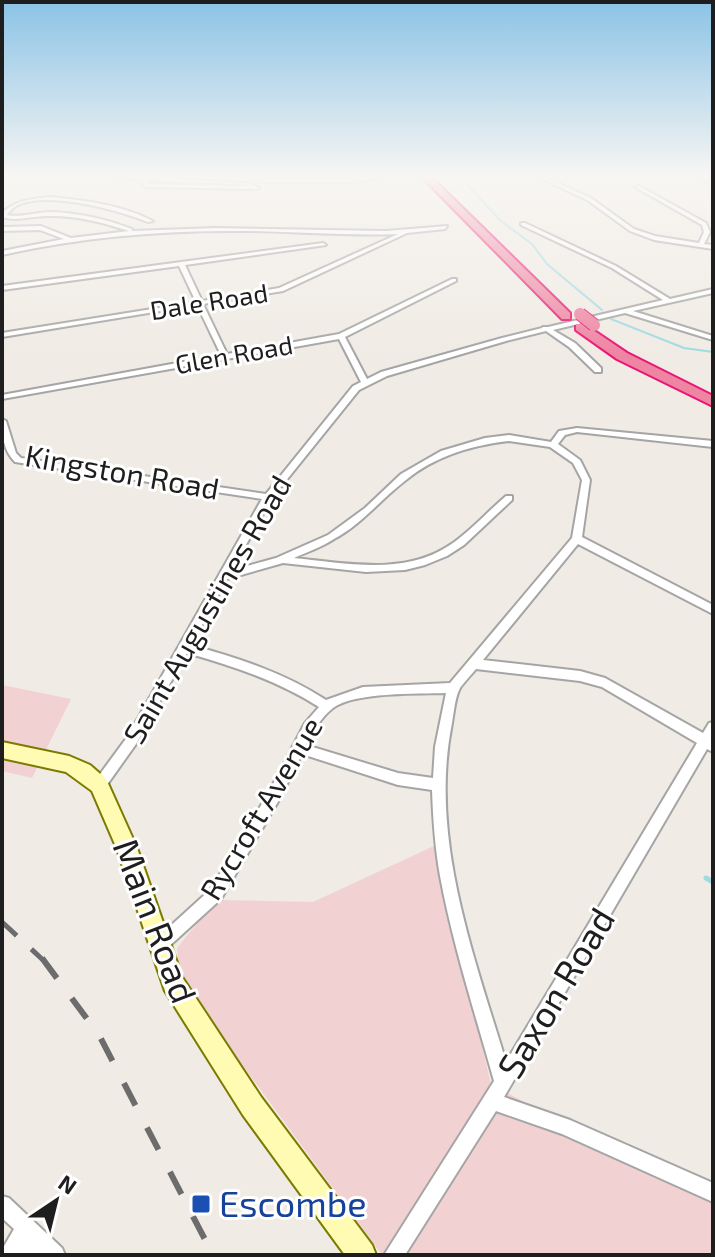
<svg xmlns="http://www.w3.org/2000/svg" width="715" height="1257" font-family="'Exo 2',sans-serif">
  <rect width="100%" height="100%" fill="#f0ebe4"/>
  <!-- commercial -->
  <g fill="#f2d1d3">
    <polygon points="2,685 71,699 32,778 2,771"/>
    <polygon points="434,846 491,1084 713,1204 713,1255 382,1255 180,980 177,948 216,900 313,902"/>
  </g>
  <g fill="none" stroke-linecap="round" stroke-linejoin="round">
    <!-- stream-far1 -->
    <g stroke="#a0dae2" stroke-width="2">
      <polyline points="460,177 501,221 532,244 547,264 602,310"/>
      <polyline points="611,319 684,348 713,352"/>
    </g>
    <!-- stream -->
    <polyline stroke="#a0dae2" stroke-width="5" points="706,878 713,882"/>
    <!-- street casing -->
    <g stroke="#a5a5a5" stroke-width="4">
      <g id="street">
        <path d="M112 177 249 183 259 188 257 189 147 187 142 185 145 180ZM149 180 248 185 250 186 147 184Z"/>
        <polygon points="370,177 383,177 354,182 262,182 260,181 262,180 354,180"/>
        <polygon points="538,177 545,177 591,198 634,229 655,236 699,243 704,232 702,225 635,187 639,186 706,223 710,232 704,244 713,245 713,249 654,240 630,231 587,200"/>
        <polygon points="695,177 702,177 713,182 713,185"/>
        <path d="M50 197C84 200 122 205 153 221L148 222C118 210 46 190 16 206 14 207 8 213 7 215 21 218 36 212 51 212 79 213 106 219 132 229V231L215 228 386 231 447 226 445 229 407 233 283 291 203 304 227 354 339 334 452 279H456V281L345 337 367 379 381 372 502 338 542 328 543 327H548L663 300 612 268 521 225V223H525L616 266 670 299 713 289V293L633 311 713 336V340L625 313 553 330 575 343 601 368V372H595L569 347 546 331 506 341 387 376 359 390 272 498 232 570 276 558 328 535 365 508 401 474 441 451 485 438 509 435 551 442 559 431 577 428 713 441V447L577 432 565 435 558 444 580 460 590 480 582 537 713 605V614L578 544 483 660 580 671 605 678 703 733 709 723 713 722V752L707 749 504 1097 570 1120 713 1183V1202L562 1134 496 1111 405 1255H384L494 1081C475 1013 453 946 440 876 435 848 433 819 432 790L398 785 302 754 279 800 221 899 165 950 160 953 155 950 152 945 155 940 211 889 269 792 305 723 319 707C278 681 233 666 187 653L136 744 104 789 99 791 94 789 92 785 128 736 262 499 15 462C3 450 2 435 2 419L6 421 16 453 21 458 266 494 353 386 361 382 339 339 2 399V395L221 355 197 305 2 337V333L196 302 179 266 2 290V286L323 243 326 245 185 265 202 301 279 288 398 234C349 236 300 232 251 231 167 230 84 236 2 255V251L64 239 40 230 2 231V227L41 226 71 238 129 231C102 222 75 215 47 216 31 216 17 222 2 217V213C16 200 31 199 50 197ZM509 441 550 447 573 463 582 480 572 538 450 683 363 687 326 700C285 673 238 658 191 645L227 579 283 563 366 572 405 570 425 565 447 556 464 545 512 500V496H506C487 512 471 531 450 545 404 576 346 563 294 558 307 552 322 547 334 539 362 524 381 499 406 480 435 456 473 445 509 441ZM476 669 580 681 602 687 697 743 506 1062C473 953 429 837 452 723 454 712 455 697 460 688 465 681 471 675 476 669ZM446 693 435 747 433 778 398 773 306 745C313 732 321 717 333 708 354 692 418 694 446 693Z"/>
        <polygon points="2,1196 9,1198 62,1248 65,1255 2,1255 3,1248 14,1229 2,1218"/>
      </g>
    </g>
    <!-- secondary casing -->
    <g stroke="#7a7b00" stroke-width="4">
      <polygon id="secondary" points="2,742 69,756 90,765 106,779 137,848 182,977 261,1097 372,1245 376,1255 345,1255 243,1115 165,991 117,849 92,791 66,772 2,758"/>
    </g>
    <!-- highway casing -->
    <g stroke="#ea1574" stroke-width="4">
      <g id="highway">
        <polygon points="422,177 431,177 570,313 570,319 562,319"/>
        <polygon points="576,324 584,324 627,353 713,396 713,406 617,359 576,330"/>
      </g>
    </g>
    <!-- street -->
    <use href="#street" fill="#fff" fill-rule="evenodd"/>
    <!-- secondary -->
    <use href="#secondary" fill="#fffbb3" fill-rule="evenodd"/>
    <!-- highway -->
    <use href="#highway" fill="#ee85a3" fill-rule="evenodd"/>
    <!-- rail-far1 -->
    <polyline stroke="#6c6c6c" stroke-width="5" stroke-dasharray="20 20" stroke-linecap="butt" points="2,922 43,960"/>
    <!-- rail -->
    <polyline stroke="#6c6c6c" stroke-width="6" stroke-dasharray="25 25" stroke-linecap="butt" points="42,958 99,1035 213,1255"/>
    <!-- highway-bridge casing -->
    <g stroke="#ea1574" stroke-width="14" stroke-linecap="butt">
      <polyline id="highway-bridge" points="580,314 594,325"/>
    </g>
    <!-- highway-bridge -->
    <use href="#highway-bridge" stroke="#ee85a3" stroke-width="12"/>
  </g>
  <!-- sky -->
  <linearGradient id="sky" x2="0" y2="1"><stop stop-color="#8bc3e6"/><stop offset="0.5" stop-color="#f8f6f3"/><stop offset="1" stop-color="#f8f6f3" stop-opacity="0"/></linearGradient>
  <rect width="715" height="353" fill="url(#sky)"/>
  <!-- markers -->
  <rect fill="#1a4fb4" stroke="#fff" stroke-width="3" x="191" y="1194" width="20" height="20" rx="4"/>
  <g text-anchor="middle" stroke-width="6" stroke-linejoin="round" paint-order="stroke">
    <!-- far-street labels -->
    <g font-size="26" fill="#1e1e1e" stroke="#fff">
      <text transform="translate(209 302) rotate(-9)" y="9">Dale Road</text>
      <text transform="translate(234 355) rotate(-10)" y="9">Glen Road</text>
    </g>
    <!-- street labels -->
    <g font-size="30" fill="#1e1e1e" stroke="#fff">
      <text transform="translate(122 473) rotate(10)" y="10">Kingston Road</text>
      <text transform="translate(208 610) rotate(-60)" y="10">Saint Augustines Road</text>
      <text transform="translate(262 809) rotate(-59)" y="10">Rycroft Avenue</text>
    </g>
    <!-- near-street labels -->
    <g font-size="36" fill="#1e1e1e" stroke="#fff">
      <text transform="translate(155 921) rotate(69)" y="13">Main Road</text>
      <text transform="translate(556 993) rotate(-59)" y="13">Saxon Road</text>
    </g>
    <!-- near-transit labels -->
    <g font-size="36" fill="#164399" stroke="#fff" text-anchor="start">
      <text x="219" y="1217">Escombe</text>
    </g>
  </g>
  <!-- border -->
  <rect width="715" height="1257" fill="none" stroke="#1e1e1e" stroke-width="8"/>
  <!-- north arrow -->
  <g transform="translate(56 1201) rotate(35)" stroke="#ffffff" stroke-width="6" paint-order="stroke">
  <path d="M0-6L14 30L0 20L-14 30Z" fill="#1e1e1e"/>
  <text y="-12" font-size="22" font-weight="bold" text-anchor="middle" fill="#1e1e1e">N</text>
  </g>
</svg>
